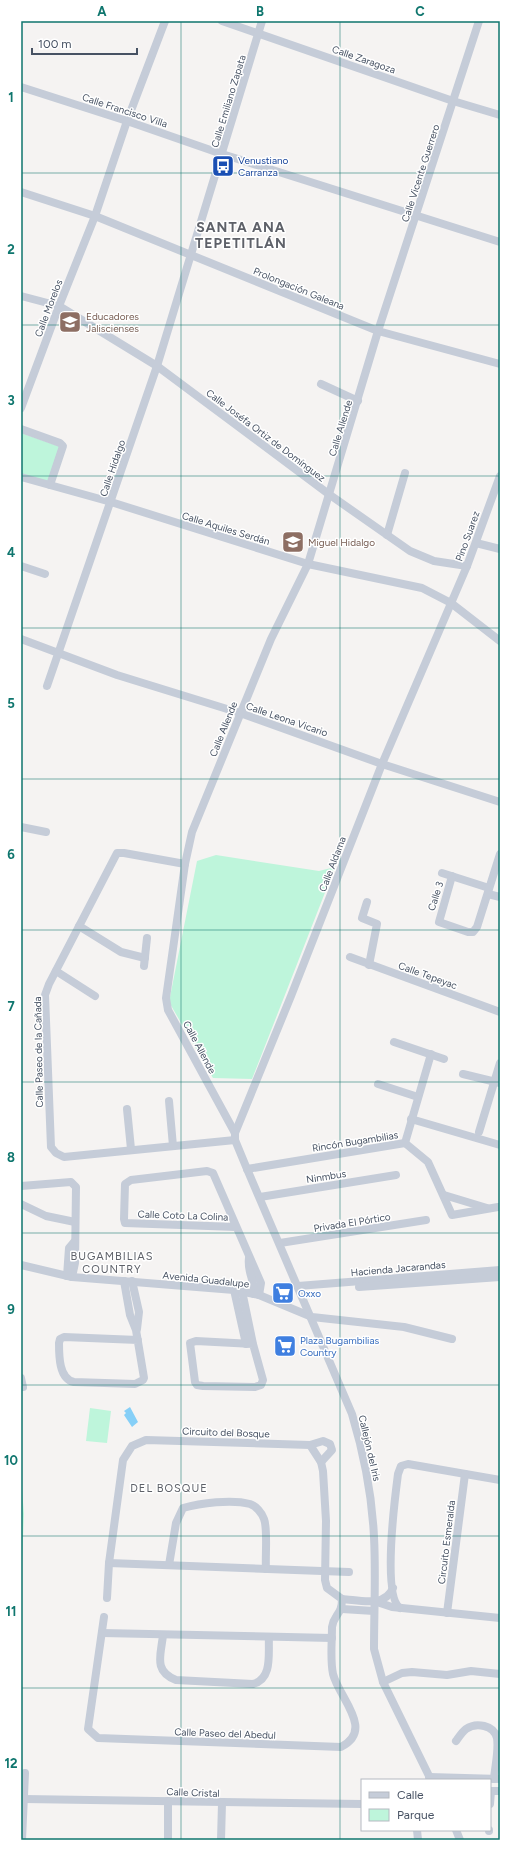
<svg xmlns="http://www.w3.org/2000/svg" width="521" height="1861" font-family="Figtree,sans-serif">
  <rect width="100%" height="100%" fill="#f5f3f2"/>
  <!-- green -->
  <g fill="#bef5db">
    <polygon points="21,433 61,447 49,482 21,474"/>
    <polygon points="216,855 319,871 335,867 252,1079 213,1078 169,1002 197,861"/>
    <polygon points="90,1408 111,1411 107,1443 86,1441"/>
    <polygon points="21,1478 24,1514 21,1585"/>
  </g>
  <!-- water -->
  <polygon fill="#86cff7" points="130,1407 138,1422 132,1427 124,1415 126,1413 124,1411"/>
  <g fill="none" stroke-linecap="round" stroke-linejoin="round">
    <!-- minor -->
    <g stroke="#c5ccd8" stroke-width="8">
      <polyline points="222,21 453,101 500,115"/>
      <polyline points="21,87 127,121 222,154 500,242"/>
      <polyline points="21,192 95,216 378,331 500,364"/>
      <polyline points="21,296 59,306 157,366 330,495 410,551 434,561 467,566"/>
      <polyline points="321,384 358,401"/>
      <polyline points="21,408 59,306 95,216 127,121 165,21"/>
      <polyline points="21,429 60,443 63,446 50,485"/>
      <polyline points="21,477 111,502 308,564 422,588 451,603 500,641"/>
      <polyline points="387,535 405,473"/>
      <polyline points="476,543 500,549"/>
      <polyline points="21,566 45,574"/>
      <polyline points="21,639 117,675 240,713 382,764 500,802"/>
      <polyline points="47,686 157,366 262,21"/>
      <polyline points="21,827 46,832"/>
      <polyline points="185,864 124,853 117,853 49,984 45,995 51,1147 56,1153 64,1157 235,1140"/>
      <polyline points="442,873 489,888"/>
      <polyline points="452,876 439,922 468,932 473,932 477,927 500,854"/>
      <polyline points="488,894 500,897"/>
      <polyline points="367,902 362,918 377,924 369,965"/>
      <polyline points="79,926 121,952 145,958"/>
      <polyline points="350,957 500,1012"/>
      <polyline points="144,966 147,938"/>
      <polyline points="56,971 95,996"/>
      <polyline points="394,1042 444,1059"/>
      <polyline points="463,1074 500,1083"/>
      <polyline points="378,1084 418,1097"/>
      <polyline points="169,1101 173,1146"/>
      <polyline points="127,1109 131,1149"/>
      <polyline points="411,1119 500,1145"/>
      <polyline points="479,1132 500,1063"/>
      <polyline points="235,1133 291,996 382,764 467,566 500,476"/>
      <polyline points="405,1143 428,1162 452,1215 498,1207"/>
      <polyline points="405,1143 431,1054"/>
      <polyline points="247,1169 405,1143"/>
      <polyline points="21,1186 71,1182 76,1187 75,1263 72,1277"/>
      <polyline points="444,1195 487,1208"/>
      <polyline points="260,1197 396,1175"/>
      <polyline points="21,1204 46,1216 75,1222"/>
      <polyline points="236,1227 125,1223 124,1219 125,1184 131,1180 207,1171 213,1173 261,1283 259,1295"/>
      <polyline points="280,1243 426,1220"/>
      <path d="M249 1258C247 1274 255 1279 254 1294"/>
      <polyline points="21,1265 72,1277 234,1290 259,1295 312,1317 404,1327 452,1339"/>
      <polyline points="67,1276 69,1248 74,1242"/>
      <path d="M124 1281 130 1315 136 1330 144 1378 143 1380 135 1384 74 1382C59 1379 59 1356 59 1343L60 1339 64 1337 138 1340"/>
      <polyline points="132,1281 139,1312 137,1329"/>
      <polyline points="298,1286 500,1270"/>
      <polyline points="359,1287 500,1277"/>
      <polyline points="234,1290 246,1344"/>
      <polyline points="242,1291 253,1344 263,1380 261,1385 255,1387 203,1386 197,1385 195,1382 190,1343 196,1341 253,1344"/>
      <polyline points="21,1378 23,1387"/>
      <polyline points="310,1445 323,1441 330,1444 332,1450 321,1462"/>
      <polyline points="109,1563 349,1572"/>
      <path d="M169 1565 176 1523 183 1508C200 1503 232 1499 250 1504 256 1506 262 1513 264 1519 268 1529 265 1557 266 1569"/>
      <path d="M342 1599C359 1600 385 1608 393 1588"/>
      <polyline points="374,1601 392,1607 500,1618"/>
      <path d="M400 1608C382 1596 395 1497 398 1474L401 1466 408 1464 500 1480"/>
      <polyline points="342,1609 374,1611"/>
      <polyline points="447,1613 465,1474"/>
      <path d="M104 1617 88 1729 98 1738 341 1747C375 1730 339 1698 333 1674 330 1660 332 1642 332 1627 334 1614 342 1615 342 1599L327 1588 325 1580 326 1521 323 1471 321 1462 310 1445 146 1440 132 1446 123 1460 109 1563 107 1598"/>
      <polyline points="102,1633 332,1638"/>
      <path d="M163 1635C161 1655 153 1671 176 1680L253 1684C273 1679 268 1653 269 1637"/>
      <polyline points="383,1682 402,1673 412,1672 447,1675 471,1671 500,1674"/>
      <path d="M456 1741C459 1737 462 1732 466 1729 476 1722 494 1725 497 1738 499 1750 495 1766 494 1779"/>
      <polyline points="429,1777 500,1779"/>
      <path d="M431 1780 383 1682 374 1649C374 1612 376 1574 374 1537 372 1495 364 1454 352 1414L247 1169 235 1140V1133L168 1010 166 998 185 864 192 832 271 639 308 564 378 331 479 21"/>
      <polyline points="490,1791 500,1791"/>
      <polyline points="24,1799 362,1804"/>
      <polyline points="490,1804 491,1791"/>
      <polyline points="417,1830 418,1840"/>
      <polyline points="456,1830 460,1840"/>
      <polyline points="489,1831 489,1830"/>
      <polyline points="22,1840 25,1773"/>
      <polyline points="168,1840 168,1801"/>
      <polyline points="221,1840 222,1803"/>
    </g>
  </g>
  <!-- grid -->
  <path fill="none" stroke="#0f766e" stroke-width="1" stroke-opacity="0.55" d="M181 21V1840M340 21V1840M21 173H500M21 325H500M21 476H500M21 628H500M21 779H500M21 930H500M21 1082H500M21 1233H500M21 1385H500M21 1536H500M21 1688H500"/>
  <!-- icons -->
  <defs>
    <g id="bus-square" transform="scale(1.15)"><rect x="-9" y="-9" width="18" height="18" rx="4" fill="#1a4fb4" stroke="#fff"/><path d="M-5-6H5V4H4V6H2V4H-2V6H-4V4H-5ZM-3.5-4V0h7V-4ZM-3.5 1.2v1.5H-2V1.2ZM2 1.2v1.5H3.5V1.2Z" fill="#fff"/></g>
    <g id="school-square" transform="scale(1.15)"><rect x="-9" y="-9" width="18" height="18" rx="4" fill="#8d6e63" stroke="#fff"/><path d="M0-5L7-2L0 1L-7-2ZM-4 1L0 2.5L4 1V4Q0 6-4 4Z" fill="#fff"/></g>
    <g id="supermarket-square" transform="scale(1.15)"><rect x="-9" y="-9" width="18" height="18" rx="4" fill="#3f7fe0" stroke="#fff"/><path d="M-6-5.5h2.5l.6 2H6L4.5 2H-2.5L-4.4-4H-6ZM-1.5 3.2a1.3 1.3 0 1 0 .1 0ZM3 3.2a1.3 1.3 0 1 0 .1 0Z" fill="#fff"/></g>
  </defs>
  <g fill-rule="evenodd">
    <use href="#bus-square" x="223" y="166"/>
    <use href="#school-square" x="70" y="322"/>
    <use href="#school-square" x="293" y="542"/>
    <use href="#supermarket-square" x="283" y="1293"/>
    <use href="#supermarket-square" x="285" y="1346"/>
  </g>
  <g text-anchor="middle" stroke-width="3" stroke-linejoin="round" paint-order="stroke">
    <!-- street labels -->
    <g font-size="10" fill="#475263" stroke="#fff">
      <text transform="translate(364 59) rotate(19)" y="4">Calle Zaragoza</text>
      <text transform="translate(228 101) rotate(-73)" y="4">Calle Emiliano Zapata</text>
      <text transform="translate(125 110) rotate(18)" y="4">Calle Francisco Villa</text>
      <text transform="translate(420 173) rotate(-72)" y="4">Calle Vicente Guerrero</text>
      <text transform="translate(299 288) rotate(22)" y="4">Prolongación Galeana</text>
      <text transform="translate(48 308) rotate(-69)" y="4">Calle Morelos</text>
      <text transform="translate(340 428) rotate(-73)" y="4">Calle Allende</text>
      <text transform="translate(266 435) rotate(37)" y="4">Calle Joséfa Ortiz de Domínguez</text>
      <text transform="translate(112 468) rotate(-71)" y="4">Calle Hidalgo</text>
      <text transform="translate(226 528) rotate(17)" y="4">Calle Aquiles Serdán</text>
      <text transform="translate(467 536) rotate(-70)" y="4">Pino Suarez</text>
      <text transform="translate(287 719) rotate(19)" y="4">Calle Leona Vicario</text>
      <text transform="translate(223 729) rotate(-68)" y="4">Calle Allende</text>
      <text transform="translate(332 864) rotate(-69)" y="4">Calle Aldama</text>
      <text transform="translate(435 896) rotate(-72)" y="4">Calle 3</text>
      <text transform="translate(428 975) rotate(20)" y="4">Calle Tepeyac</text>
      <text transform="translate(200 1047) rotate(62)" y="4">Calle Allende</text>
      <text transform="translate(38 1052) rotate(-91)" y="4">Calle Paseo de la Cañada</text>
      <text transform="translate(355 1141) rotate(-9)" y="4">Rincón Bugambilias</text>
      <text transform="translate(326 1176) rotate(-9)" y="4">Ninmbus</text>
      <text transform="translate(183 1215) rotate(2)" y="4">Calle Coto La Colina</text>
      <text transform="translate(352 1222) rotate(-9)" y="4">Privada El Pórtico</text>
      <text transform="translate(398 1268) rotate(-5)" y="4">Hacienda Jacarandas</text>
      <text transform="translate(206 1279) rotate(6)" y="4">Avenida Guadalupe</text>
      <text transform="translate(226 1432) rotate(2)" y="4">Circuito del Bosque</text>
      <text transform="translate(370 1448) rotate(77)" y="4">Callejón del Iris</text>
      <text transform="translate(446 1542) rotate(-83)" y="4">Circuito Esmeralda</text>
      <text transform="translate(225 1733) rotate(2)" y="4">Calle Paseo del Abedul</text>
      <text transform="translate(193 1792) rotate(2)" y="4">Calle Cristal</text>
    </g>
    <!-- transit labels -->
    <g font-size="10" fill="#164399" stroke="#fff" text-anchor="start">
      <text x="238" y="164">Venustiano<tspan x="238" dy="12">Carranza</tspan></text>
    </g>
    <!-- education labels -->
    <g font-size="10" fill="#785e54" stroke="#fff" text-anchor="start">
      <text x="86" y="320">Educadores<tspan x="86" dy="12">Jaliscienses</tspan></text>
      <text x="308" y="546">Miguel Hidalgo</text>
    </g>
    <!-- shop labels -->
    <g font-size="10" fill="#366cbe" stroke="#fff" text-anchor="start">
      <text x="298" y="1297">Oxxo</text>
      <text x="300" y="1344">Plaza Bugambilias<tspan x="300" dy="12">Country</tspan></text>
    </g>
    <!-- neighbourhood labels -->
    <g font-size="11" letter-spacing="1" fill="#5e6169" stroke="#fff">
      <text x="112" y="1260">BUGAMBILIAS<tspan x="112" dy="13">COUNTRY</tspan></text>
      <text x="169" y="1492">DEL BOSQUE</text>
    </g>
    <!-- district labels -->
    <g font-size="14" font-weight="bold" letter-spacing="1" fill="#5e6169" stroke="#fff">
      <text x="241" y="232">SANTA ANA<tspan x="241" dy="16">TEPETITLÁN</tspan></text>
    </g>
  </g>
  <!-- border -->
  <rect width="521" height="1861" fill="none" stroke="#ffffff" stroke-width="44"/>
  <!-- legend -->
  <rect x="361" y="1779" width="130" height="52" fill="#ffffff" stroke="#b5bac1"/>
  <rect x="369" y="1792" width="20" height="6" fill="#c5ccd8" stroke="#b5bac1"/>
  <text x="397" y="1799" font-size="12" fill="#475263">Calle</text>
  <rect x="369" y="1809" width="20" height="12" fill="#bef5db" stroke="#b5bac1"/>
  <text x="397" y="1819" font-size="12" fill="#475263">Parque</text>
  <!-- scale -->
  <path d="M32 48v6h105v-6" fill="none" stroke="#475263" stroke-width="2"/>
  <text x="38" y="48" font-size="12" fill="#475263" stroke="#ffffff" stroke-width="3" paint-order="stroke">100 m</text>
  <rect x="22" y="22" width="477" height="1817" fill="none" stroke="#0f766e" stroke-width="1.5"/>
  <g font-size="13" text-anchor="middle" font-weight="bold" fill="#0f766e">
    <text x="102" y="16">A</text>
    <text x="260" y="16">B</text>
    <text x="420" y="16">C</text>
    <text x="11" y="102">1</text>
    <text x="11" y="254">2</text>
    <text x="11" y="405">3</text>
    <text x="11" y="557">4</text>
    <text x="11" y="708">5</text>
    <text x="11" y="859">6</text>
    <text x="11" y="1011">7</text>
    <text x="11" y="1162">8</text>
    <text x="11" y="1314">9</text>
    <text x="11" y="1465">10</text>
    <text x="11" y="1616">11</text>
    <text x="11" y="1768">12</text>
  </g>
</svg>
